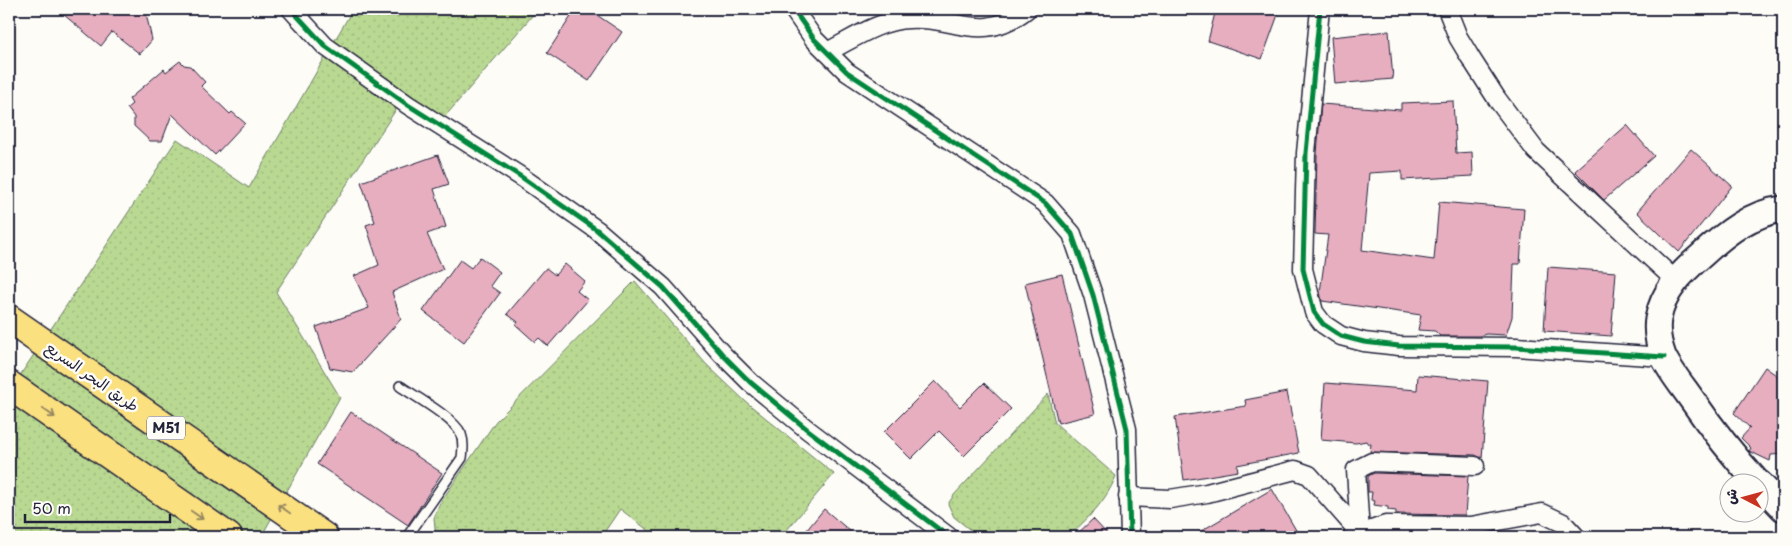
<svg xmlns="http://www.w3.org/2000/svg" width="1792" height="546" font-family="'Playpen Sans','Playpen Sans Arabic',sans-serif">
  <defs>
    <pattern id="grass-dots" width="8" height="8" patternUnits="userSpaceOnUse" patternTransform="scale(1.25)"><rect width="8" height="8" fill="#b9d992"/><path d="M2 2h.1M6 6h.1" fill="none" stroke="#9fba7f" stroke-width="1.8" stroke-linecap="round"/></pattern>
  </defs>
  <rect width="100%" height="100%" fill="#fdfcf7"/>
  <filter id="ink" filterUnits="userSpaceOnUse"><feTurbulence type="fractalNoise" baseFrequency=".02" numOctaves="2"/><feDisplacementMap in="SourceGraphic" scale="10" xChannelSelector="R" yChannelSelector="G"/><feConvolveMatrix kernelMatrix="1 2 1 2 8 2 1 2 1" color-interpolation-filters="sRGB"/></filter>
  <g filter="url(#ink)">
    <!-- grass -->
    <g fill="url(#grass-dots)" stroke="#6e7e66">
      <polygon points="353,9 538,9 441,121 399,105 276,292 340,397 261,537 9,537 9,392 177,139 249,188"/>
      <polygon points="635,281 706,364 745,401 834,474 781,537 657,537 620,509 601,537 436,537 434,518 440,503 496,421"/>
      <path d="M1048 394 1055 423 1116 476C1106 502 1088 518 1068 537H979L954 517 948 504 954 495Z"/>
    </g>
    <!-- building -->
    <g fill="#e7aec0" stroke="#22223b">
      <polygon points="57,9 145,9 152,40 140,54 112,32 101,46"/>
      <polygon points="576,9 588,9 622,32 589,81 547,53"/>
      <polygon points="1216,9 1280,9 1262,59 1208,41"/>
      <polygon points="1389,31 1393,79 1335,84 1331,37"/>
      <polygon points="180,61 184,65 190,66 205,82 201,86 230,114 232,112 245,123 215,155 172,114 162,141 150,141 134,126 134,117 127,108 132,104 129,99 164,69 166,72"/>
      <polygon points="1453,101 1456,153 1472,152 1473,176 1402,180 1402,171 1369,173 1362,250 1434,260 1439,202 1524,209 1520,264 1514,264 1512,317 1506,335 1486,334 1479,336 1440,336 1435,331 1418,330 1421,315 1322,301 1320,292 1328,235 1315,234 1317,154 1321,104 1401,110 1401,103"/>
      <polygon points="1627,125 1654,156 1604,200 1575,171"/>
      <polygon points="1691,149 1732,186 1679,252 1637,212"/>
      <polygon points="438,155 449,184 434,189 446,227 427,234 443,269 392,292 401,319 353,372 330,368 316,327 369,308 354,276 379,265 366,225 375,222 361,182"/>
      <polygon points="480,257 500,272 490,286 500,293 464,342 423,311 460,260 471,268"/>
      <polygon points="565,264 585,281 577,291 588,300 548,346 539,338 535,342 516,325 518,322 507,314 546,268 555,275"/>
      <polygon points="1548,267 1616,272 1611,336 1544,331"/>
      <polygon points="1062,274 1095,414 1058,423 1025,283"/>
      <polygon points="1765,367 1783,380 1783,454 1771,455 1770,461 1749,451 1751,448 1741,438 1750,428 1734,413"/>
      <polygon points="1418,375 1488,381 1482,458 1475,455 1370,452 1371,444 1368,444 1366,441 1356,443 1321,440 1325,383 1417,390"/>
      <polygon points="935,381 960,407 984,383 1011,409 964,456 939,431 911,459 884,432"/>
      <polygon points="1287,392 1299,453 1237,465 1238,471 1184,480 1175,417 1246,406 1245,400"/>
      <polygon points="351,412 442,473 408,525 317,464"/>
      <polygon points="1374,473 1468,476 1465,515 1396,514 1396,511 1388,510 1388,507 1374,505 1375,501 1371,500 1372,492 1368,492 1368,476"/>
      <polygon points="1272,489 1300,537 1191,537"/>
      <polygon points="824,509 857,537 801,537"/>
      <polygon points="1093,519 1110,537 1074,537"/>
    </g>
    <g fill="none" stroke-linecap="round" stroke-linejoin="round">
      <!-- lane casing -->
      <g stroke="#22223b" stroke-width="12">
        <path id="lane" d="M400 386C416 397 454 418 461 434 464 442 463 450 462 458L407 537"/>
      </g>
      <!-- street casing -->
      <g stroke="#22223b" stroke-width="21">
        <g id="street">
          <polyline points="291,9 325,46 408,105 520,176 597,230 663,287 722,354 750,382 808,430 949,537"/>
          <polyline points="793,9 814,39 847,72 1045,203 1072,234 1093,295 1127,429 1130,537"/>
          <polyline points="1320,9 1306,153 1303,269 1314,312 1323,324 1341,336 1364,342 1399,346 1516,347 1664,357"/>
          <polyline points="1447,9 1458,37 1470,57 1497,99 1536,151 1675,280"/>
          <path d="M827 52C853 39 879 20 909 19 957 16 981 45 1027 9"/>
          <polyline points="1128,497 1170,499 1207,493 1295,470 1309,475 1360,533"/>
          <polyline points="1360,533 1356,470 1372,462 1475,466"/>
          <polyline points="1352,537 1386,525 1471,526 1542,513 1563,523 1576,537"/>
        </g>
      </g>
      <!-- secondary casing -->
      <g stroke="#22223b" stroke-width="29">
        <g id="secondary">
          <path d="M1759 484C1733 456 1710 426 1688 394 1680 383 1669 369 1663 356 1659 345 1656 331 1658 319 1663 291 1682 272 1702 255 1726 233 1751 213 1783 209"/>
          <polyline points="1760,484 1783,508"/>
        </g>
      </g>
      <!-- highway casing -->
      <g stroke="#22223b" stroke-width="31">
        <g id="highway">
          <polyline points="9,319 324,537"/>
          <polyline points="9,385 228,537"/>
        </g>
      </g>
      <!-- lane -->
      <use href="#lane" stroke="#fdfcf7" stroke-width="9"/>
      <!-- street -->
      <use href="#street" stroke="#fdfcf7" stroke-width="18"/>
      <!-- secondary -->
      <use href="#secondary" stroke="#fdfcf7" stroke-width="25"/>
      <!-- highway -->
      <use href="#highway" stroke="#fbe080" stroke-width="28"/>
      <!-- cycleway casing -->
      <g stroke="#fdfcf7" stroke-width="8">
        <g id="cycleway">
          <polyline points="291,9 325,46 408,105 520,176 597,230 663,287 722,354 750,382 808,430 949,537"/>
          <polyline points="793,9 814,39 847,72 1045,203 1072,234 1093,295 1127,429 1130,537"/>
          <polyline points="1320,9 1306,153 1303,269 1314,312 1323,324 1341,336 1364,342 1399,346 1516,347 1664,357"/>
        </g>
      </g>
      <!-- cycleway -->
      <use href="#cycleway" stroke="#00873e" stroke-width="5"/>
    </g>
    <!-- one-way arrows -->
    <defs><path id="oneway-shaft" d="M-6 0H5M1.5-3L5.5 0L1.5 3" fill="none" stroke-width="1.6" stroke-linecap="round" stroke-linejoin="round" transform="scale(1.25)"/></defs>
    <g stroke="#998a61">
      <use href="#oneway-shaft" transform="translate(49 413) rotate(35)"/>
      <use href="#oneway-shaft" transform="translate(284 509) rotate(-145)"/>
      <use href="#oneway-shaft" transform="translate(197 515) rotate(35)"/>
    </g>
  </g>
  <g text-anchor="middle" stroke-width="5" stroke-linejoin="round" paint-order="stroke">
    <!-- shield labels -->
    <rect fill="#fdfcf7" stroke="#646373" stroke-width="1" x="147" y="416.5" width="38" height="23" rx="4"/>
    <g font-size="14" font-weight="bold" fill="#22223b">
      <text x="166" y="433">M51</text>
    </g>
    <!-- street labels -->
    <g font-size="15" fill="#22223b" stroke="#fdfcf7">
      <text transform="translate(92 377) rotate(35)" y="5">طريق البحر السريع</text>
    </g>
  </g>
  <!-- margin -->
  <rect width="1792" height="546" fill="none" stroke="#fdfcf7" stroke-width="30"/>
  <rect x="15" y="15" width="1762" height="516" fill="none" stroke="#22223b" stroke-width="2" filter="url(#ink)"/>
  <!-- north arrow -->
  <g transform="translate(1744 498) rotate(276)"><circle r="24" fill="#fdfcf7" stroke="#a5a5ac"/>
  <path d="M0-4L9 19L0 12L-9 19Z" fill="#c8321e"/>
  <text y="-8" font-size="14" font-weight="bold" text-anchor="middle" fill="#22223b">ش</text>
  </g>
  <!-- scale -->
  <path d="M25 514v8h145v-8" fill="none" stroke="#22223b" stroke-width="2.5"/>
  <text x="32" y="514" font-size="15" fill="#22223b" stroke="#fdfcf7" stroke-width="4" paint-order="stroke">50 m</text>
</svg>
